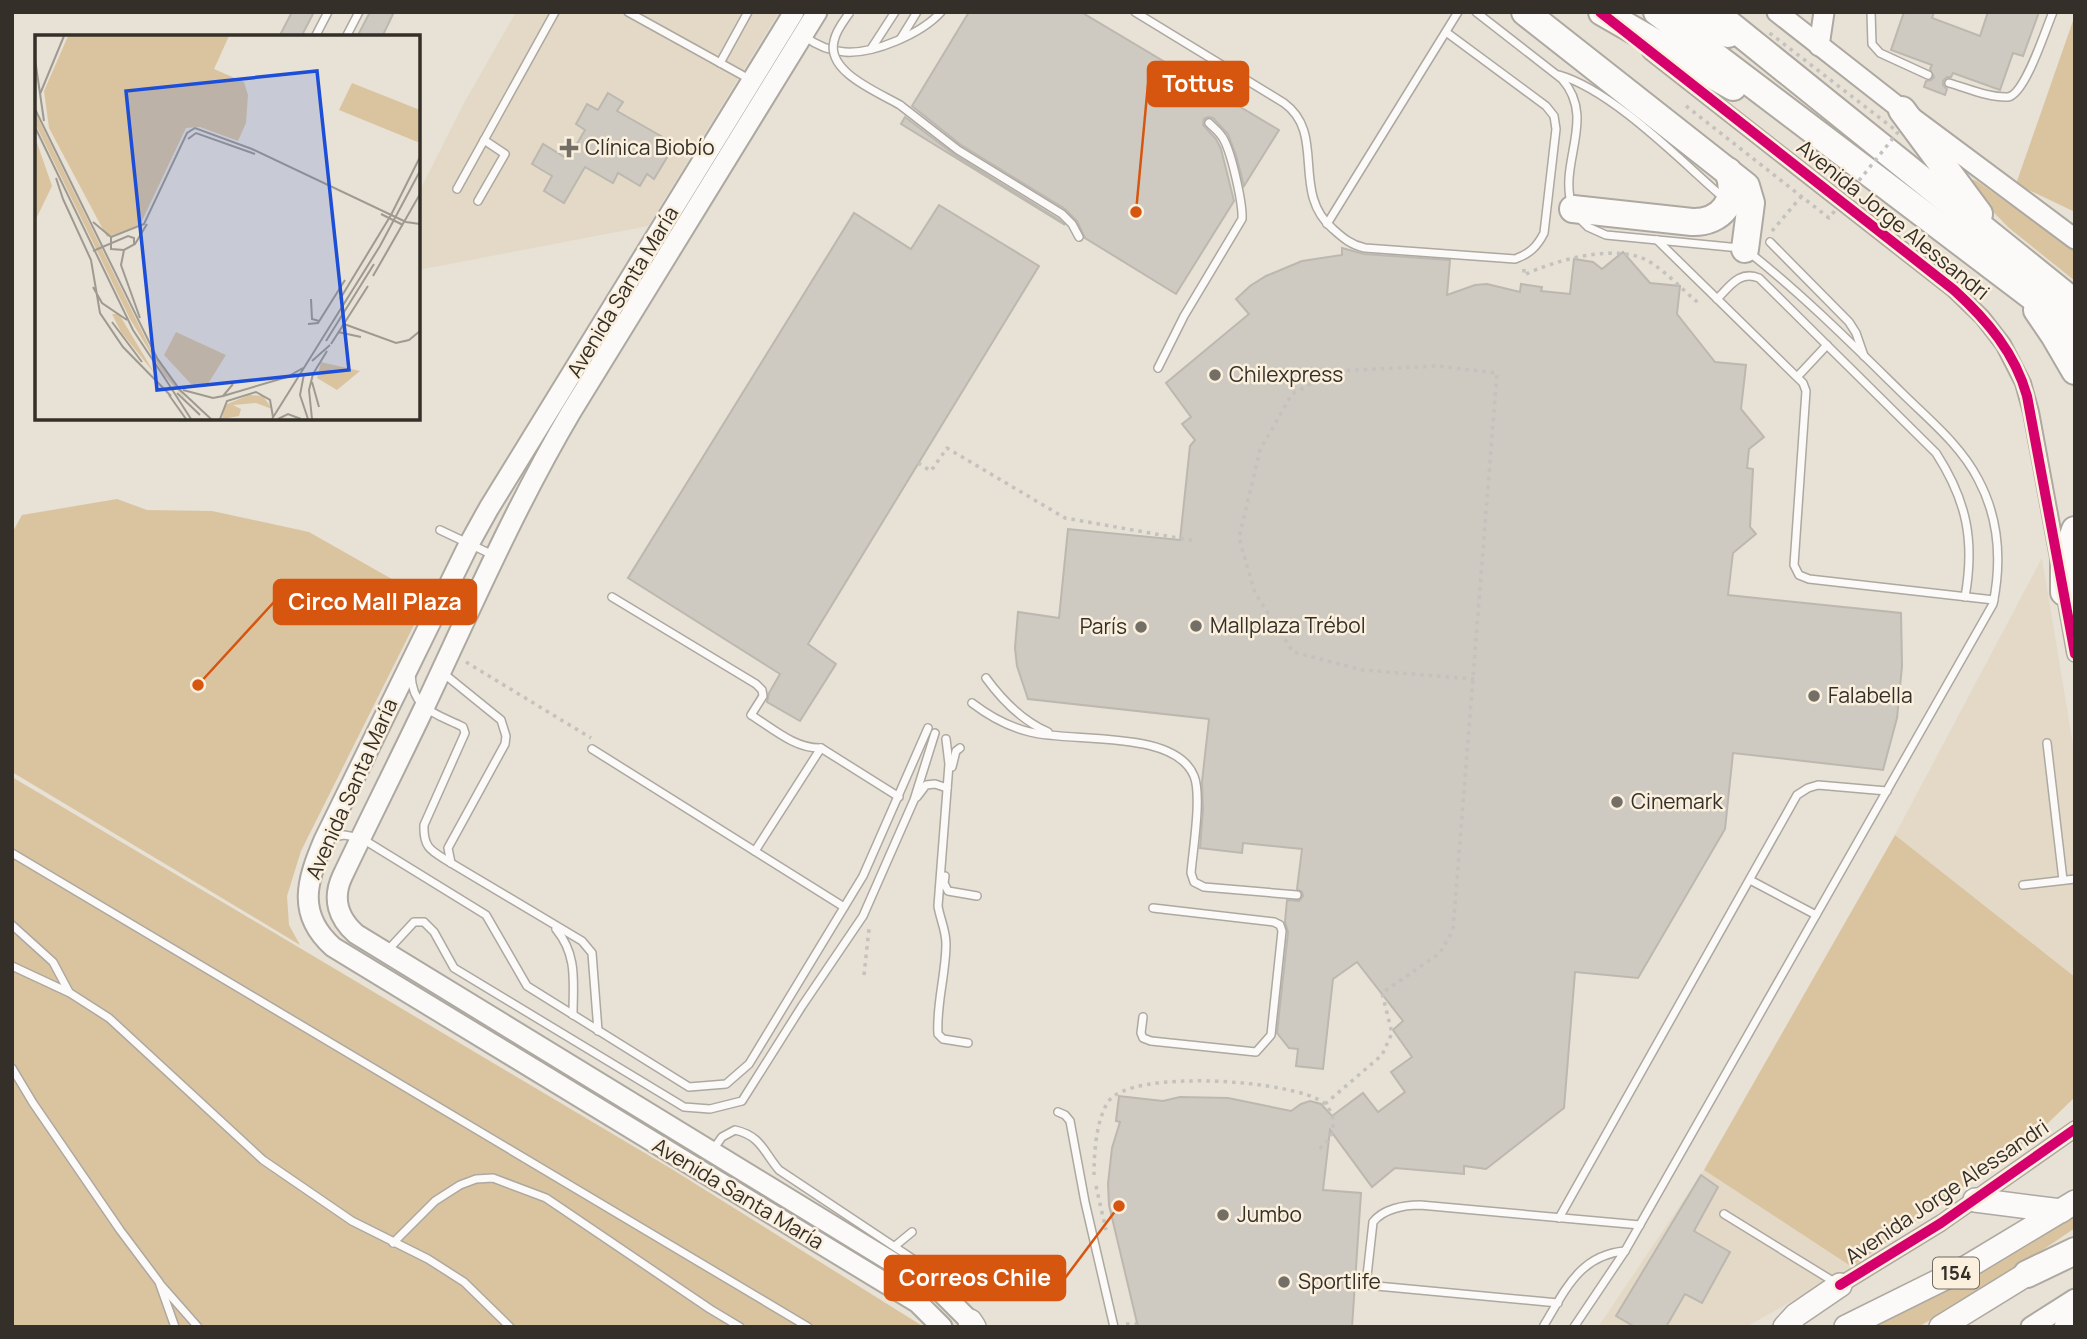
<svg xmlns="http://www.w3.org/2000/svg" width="2087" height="1339" font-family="Manrope,sans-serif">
  <rect width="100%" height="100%" fill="#e7e1d6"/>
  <!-- built -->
  <g fill="#e3d9c6">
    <polygon points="516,12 779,12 648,226 418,270 418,194 464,103"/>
    <polygon points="2042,558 2075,757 2075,977 1895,835"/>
    <polygon points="1704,1170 1852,1267 1746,1327 1598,1327"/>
  </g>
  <!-- green -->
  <g fill="#dac4a0">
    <polygon points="2075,15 2075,212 2016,184"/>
    <polygon points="1971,179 1977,181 2075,251 2075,281 2009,228 1962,180"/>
    <polygon points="117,499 147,510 212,511 309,532 427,599 301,851 287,896 289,925 300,945 12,772 12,533 22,515"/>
    <polygon points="12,777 670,1168 924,1327 12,1327"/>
    <polygon points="1895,835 2075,977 2075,1097 2046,1125 2039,1124 2034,1136 1852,1267 1704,1170"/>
    <polygon points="2075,1216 2075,1228 1991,1285 1918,1327 1871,1327 1994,1265"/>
  </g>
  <!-- building -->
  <g fill="#cec9c1" stroke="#bcb8b0" stroke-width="2">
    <polygon points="292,12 314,12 301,37 279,37"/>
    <polygon points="370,12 394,12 382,37 357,37"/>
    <polygon points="969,12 1081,12 1279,130 1244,186 1236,155 1228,134 1213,118 1208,117 1204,119 1203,125 1216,139 1221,149 1234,201 1176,294 1085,238 1077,221 1065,209 961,145 912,106"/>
    <polygon points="1904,12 1934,12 1932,18 1980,36 1988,12 2039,12 2023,56 2013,53 2000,90 1953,73 1951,77 1947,77 1943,81 1943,85 1947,89 1945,95 1924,87 1926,81 1931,80 1934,77 1930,69 1932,65 1891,50"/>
    <polygon points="608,93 623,102 617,111 675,144 654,179 647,174 640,186 618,173 613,183 585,167 564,203 544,191 552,176 532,164 543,144 568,159 585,130 576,124 587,104 598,110"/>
    <polygon points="905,117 955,155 1058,219 1065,225 901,124"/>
    <polygon points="939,205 1039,266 808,644 836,664 800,721 767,702 769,693 780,674 628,578 854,213 911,249"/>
    <polygon points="1342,248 1364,254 1450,260 1447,295 1475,285 1487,284 1520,292 1521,284 1542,287 1541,291 1570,294 1574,259 1593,262 1602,269 1623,252 1650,283 1680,286 1677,314 1715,362 1746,365 1741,409 1764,437 1749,449 1747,468 1753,469 1750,527 1756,534 1733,553 1728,595 1901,613 1902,666 1897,718 1883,770 1733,753 1725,829 1638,978 1575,972 1564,1108 1486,1169 1464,1166 1464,1174 1395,1168 1372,1187 1330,1130 1323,1190 1361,1193 1352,1327 1138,1327 1109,1205 1108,1184 1112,1148 1120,1122 1116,1121 1119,1096 1163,1101 1180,1097 1228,1098 1291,1111 1301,1104 1310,1101 1321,1104 1332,1116 1363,1093 1378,1112 1405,1092 1391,1072 1412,1057 1393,1030 1403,1021 1357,962 1333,979 1323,1069 1296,1066 1298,1049 1289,1048 1277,1033 1288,932 1285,922 1287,900 1299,901 1303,896 1302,892 1297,889 1302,849 1243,843 1242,853 1200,848 1203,810 1202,782 1209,719 1028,699 1017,666 1015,648 1018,612 1059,618 1068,529 1180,540 1190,446 1195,440 1182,424 1191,417 1166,383 1249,314 1236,299 1250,286 1266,276 1302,261 1342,255"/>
    <polygon points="1701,1175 1718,1187 1694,1231 1730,1252 1702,1303 1685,1294 1666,1327 1635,1327 1616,1316"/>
  </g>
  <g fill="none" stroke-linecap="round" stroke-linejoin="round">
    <!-- lane casing -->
    <g stroke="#ada8a0" stroke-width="10">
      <g id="lane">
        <polyline points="628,12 751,80"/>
        <path d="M1135 12 1284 103C1327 134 1290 192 1333 229 1343 238 1351 245 1365 248L1515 259C1529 254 1537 247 1544 233L1556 129 1554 116 1546 106 1446 32"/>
        <path d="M1476 12 1562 79C1597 119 1558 162 1572 206"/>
        <polyline points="1871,12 1872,44 1880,53 1928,75"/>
        <path d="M804 36C816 45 829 51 845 52 874 54 921 34 941 12"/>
        <polyline points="315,37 328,12"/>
        <polyline points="346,37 359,12"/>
        <polyline points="901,38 917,12"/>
        <polyline points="871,49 895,12"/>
        <polyline points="720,63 748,12"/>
        <path d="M1559 75C1611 90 1676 156 1718 193"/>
        <path d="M1949 83C1967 88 1989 98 2008 97 2025 95 2046 28 2053 12"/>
        <polyline points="900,105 958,150 1062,214 1072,224 1079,237"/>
        <polyline points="457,189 555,12"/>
        <polyline points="478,201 505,154 484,140"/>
        <polyline points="1577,216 1588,227 1606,235 1740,248"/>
        <polyline points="1327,224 1458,12"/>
        <polyline points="1657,240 1803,383 1806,391 1794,565 1799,575 1809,579 1994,600"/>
        <polyline points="1770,242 1849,322 1856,333 1864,356"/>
        <path d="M1717 299C1730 286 1740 270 1759 278L1936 453C1967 501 1975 541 1965 597"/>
        <path d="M1158 368 1184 316 1242 219C1243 204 1232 155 1224 140 1221 133 1215 129 1209 123"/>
        <polyline points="1798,376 1827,345"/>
        <polyline points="440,530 493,555"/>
        <path d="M612 597 756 684 762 690 763 696 751 715C772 728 795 749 821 748L899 797"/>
        <polyline points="443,673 501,720 506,736 505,744 448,848 451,863"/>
        <path d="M411 675C413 710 435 713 463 727L465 733 424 825C423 849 432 851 451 863L582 941 592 953 598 1031"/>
        <path d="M986 678C1002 700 1023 721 1048 732"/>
        <path d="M972 703C989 716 1009 727 1030 732 1072 743 1175 729 1194 776 1202 796 1193 849 1191 873L1194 882 1204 887 1297 895"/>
        <path d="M946 739 949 764 938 906C940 919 946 930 946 944 946 974 936 1004 938 1034L943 1039 968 1043"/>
        <polyline points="2047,743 2063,880"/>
        <polyline points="592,749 844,907"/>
        <polyline points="952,767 956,751 960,748"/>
        <polyline points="917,797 926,785 935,784 947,788"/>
        <polyline points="328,838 344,835 361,838 486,915 527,986 689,1087 726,1084 749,1064 863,876 928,728"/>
        <polyline points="755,851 821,748"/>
        <polyline points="12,853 808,1327"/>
        <polyline points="945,876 944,883 948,891 977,896"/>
        <polyline points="1750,880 1816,915"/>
        <polyline points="2023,885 2075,879"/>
        <polyline points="12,925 53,962 69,992"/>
        <path d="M556 929C578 956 573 982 573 1015"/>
        <polyline points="388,950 414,922 424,922 434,932 454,968 684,1107 710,1109 742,1101 802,1006 863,916 914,800 935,733"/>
        <polyline points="12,966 70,993 109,1018 263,1160 352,1221 428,1259 464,1282 510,1327"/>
        <polyline points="1143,1017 1141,1033 1143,1038 1151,1041 1256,1052 1271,1035 1282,931 1280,925 1274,922 1153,908"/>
        <polyline points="12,1068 33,1103 120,1230 159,1282 175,1327"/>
        <polyline points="1058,1112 1065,1115 1070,1121 1085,1202 1114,1327"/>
        <path d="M712 1151 722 1137 735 1130C761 1136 763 1151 779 1170L943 1279 969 1272"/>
        <polyline points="1724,1214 1836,1283"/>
        <polyline points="1559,1218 1797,795 1808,788 1818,785 1887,791"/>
        <polyline points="393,1243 435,1201 460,1185 476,1179 493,1178 546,1198 710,1309 740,1327"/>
        <polyline points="895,1246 912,1232"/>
        <polyline points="161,1285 198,1327"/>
        <path d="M1558 1303 1366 1285 1373 1222C1383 1209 1404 1205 1420 1205L1640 1225"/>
        <path d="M1543 1327C1565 1291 1579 1255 1625 1251"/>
        <path d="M1574 1327 1625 1251 1993 604C2002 560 1999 518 1978 479 1960 444 1927 418 1900 391 1852 344 1803 295 1750 253"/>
      </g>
    </g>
    <!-- street casing -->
    <g stroke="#ada8a0" stroke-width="18">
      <g id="street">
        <polyline points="1650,52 1954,290 1982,317 2003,344 2023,383 2031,412 2059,563"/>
        <polyline points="2063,586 2075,654"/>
        <polyline points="1840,1285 1941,1223 2075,1129"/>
      </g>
    </g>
    <!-- secondary casing -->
    <g stroke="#ada8a0" stroke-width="23">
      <g id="secondary">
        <path d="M794 12 489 508 469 544 324 840C307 880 296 914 333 947L918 1303 942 1327"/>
        <path d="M817 12 571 412C515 507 471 608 424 708 397 765 369 820 342 877 332 899 338 918 356 934L941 1292 970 1321"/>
        <polyline points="1777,12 1902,110 2075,239"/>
        <polyline points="1819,46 1824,12"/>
        <polyline points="2031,1327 2075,1299"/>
        <polyline points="2064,1327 2075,1316"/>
      </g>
    </g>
    <!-- primary casing -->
    <g stroke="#ada8a0" stroke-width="26">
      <g id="primary">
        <polyline points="1975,1200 2061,1211"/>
        <polyline points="970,1321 974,1327"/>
        <polyline points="1785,1327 1796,1315 1840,1285"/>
        <polyline points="1846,1327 1967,1267 2075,1202"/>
        <polyline points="1941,1327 2040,1266"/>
      </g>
    </g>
    <!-- highway casing -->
    <g stroke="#ada8a0" stroke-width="30">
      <g id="highway">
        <polyline points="1525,12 1746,186 1751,203 1745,249"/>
        <polyline points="1602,12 1733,87"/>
        <polyline points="1657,12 2075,329"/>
        <polyline points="1690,12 1728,34"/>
        <polyline points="1714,12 2075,303"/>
        <polyline points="1902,110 1979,214"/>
        <path d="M1573 209 1692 222C1721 223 1740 200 1728 171"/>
        <polyline points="2037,310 2054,335 2075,371"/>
        <polyline points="2064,592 2064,562 2075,530"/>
        <polyline points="2027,1274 2075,1251"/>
      </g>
    </g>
    <!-- path -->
    <g stroke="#c4c2be" stroke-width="3.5" stroke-dasharray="3.5 5" stroke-linecap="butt">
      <polyline points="1772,231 1805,192"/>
      <path d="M1524 269V275C1555 260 1619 242 1650 262 1667 273 1681 288 1696 301L1700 297"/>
      <polyline points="918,463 931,471 947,448 1065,518 1195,541"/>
      <polyline points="466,662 591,738"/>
      <polyline points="864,975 869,929"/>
      <polyline points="1325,1104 1382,1055 1392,1033 1382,993 1440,953 1453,930 1497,373 1437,366 1335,371 1292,394 1260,450 1239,538 1255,593 1293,652 1363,670 1474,679"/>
      <path d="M1094 1175C1094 1155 1096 1120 1108 1102 1130 1068 1295 1080 1324 1103 1331 1109 1334 1119 1333 1127 1332 1137 1326 1144 1319 1149"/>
      <polyline points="1096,1186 1106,1230"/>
      <polyline points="1126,1324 1136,1324"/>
    </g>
    <!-- lane -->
    <use href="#lane" stroke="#fbfaf9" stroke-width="7"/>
    <!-- street -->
    <use href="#street" stroke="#fbfaf9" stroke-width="14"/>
    <!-- secondary -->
    <use href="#secondary" stroke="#fbfaf9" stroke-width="19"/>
    <!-- primary -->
    <use href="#primary" stroke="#fbfaf9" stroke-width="23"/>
    <!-- highway -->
    <use href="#highway" stroke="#fbfaf9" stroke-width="26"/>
    <!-- lane-bridge casing -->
    <g stroke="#ada8a0" stroke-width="10" stroke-linecap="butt">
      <path id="lane-bridge" d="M850 12C844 21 836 30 834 41 826 72 878 92 900 105"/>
    </g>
    <!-- path-bridge -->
    <polyline stroke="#c4c2be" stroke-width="3.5" stroke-dasharray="3.5 5" stroke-linecap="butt" points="1686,106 1829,218 1898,132 1767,31"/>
    <!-- lane-bridge -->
    <use href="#lane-bridge" stroke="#fbfaf9" stroke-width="7"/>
    <!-- cycleway casing -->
    <g stroke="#fbefdd" stroke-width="15">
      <g id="cycleway">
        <path d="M1600 12 1954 290C1987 320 2015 353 2027 396L2075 654"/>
        <polyline points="1840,1285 1941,1223 2075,1129"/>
      </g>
    </g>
    <!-- cycleway -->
    <use href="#cycleway" stroke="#d6006c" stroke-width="10"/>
  </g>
  <!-- markers -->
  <g fill="#736e66" stroke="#fbefdd" stroke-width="2.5">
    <path d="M565.5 137.5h7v7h7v7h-7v7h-7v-7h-7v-7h7z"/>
    <circle cx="1215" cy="375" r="7"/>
    <circle cx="1196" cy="626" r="7"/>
    <circle cx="1141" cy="627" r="7"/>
    <circle cx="1814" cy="696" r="7"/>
    <circle cx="1617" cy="802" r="7"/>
    <circle cx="1223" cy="1215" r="7"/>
    <circle cx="1284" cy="1282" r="7"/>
  </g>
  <g text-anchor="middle" stroke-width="5" stroke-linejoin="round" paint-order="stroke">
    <!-- shield labels -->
    <rect fill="#fbefdd" stroke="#70695f" stroke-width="2" x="1933" y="1257.5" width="46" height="31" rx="5"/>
    <g font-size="19" font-weight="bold" fill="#343029">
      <text x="1956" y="1280">154</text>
    </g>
    <!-- poi labels -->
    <g font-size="21" fill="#343029" stroke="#fbefdd" text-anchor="start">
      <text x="585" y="155">Clínica Biobío</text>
      <text x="1229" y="382">Chilexpress</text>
      <text x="1210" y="633">Mallplaza Trébol</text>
      <text x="1127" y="634" text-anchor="end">París</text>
      <text x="1828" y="703">Falabella</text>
      <text x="1631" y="809">Cinemark</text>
      <text x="1237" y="1222">Jumbo</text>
      <text x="1298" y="1289">Sportlife</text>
    </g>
    <!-- street labels -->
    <g font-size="21" fill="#343029" stroke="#fbefdd">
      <text transform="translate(1893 220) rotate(39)" y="7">Avenida Jorge Alessandri</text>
      <text transform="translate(623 292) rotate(-59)" y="7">Avenida Santa María</text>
      <text transform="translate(352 789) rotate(-66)" y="7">Avenida Santa María</text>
      <text transform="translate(1947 1192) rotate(-34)" y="7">Avenida Jorge Alessandri</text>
      <text transform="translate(738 1194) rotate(31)" y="7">Avenida Santa María</text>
    </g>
  </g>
  <!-- overview -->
  <g transform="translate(35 35)">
    <rect width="385" height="385" fill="#e7e1d6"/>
    <path d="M33 1H194L179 34 209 47 213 60 211 88 203 106 165 92 151 93 105 190 72 202 14 93 9 56ZM317 48 385 75V108L304 75ZM0 77 116 315 152 366 129 340 95 284 0 88ZM0 102 17 151 0 186ZM77 279H84L120 339 86 297ZM141 297 191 320 171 352 156 349 129 320ZM286 327 325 336 302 355 282 343ZM214 360 228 361 237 374 221 368 198 370 206 374 204 381 187 384 190 370Z" fill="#dac4a0"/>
    <path fill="none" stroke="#9f9a91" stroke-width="2" d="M0 24 9 86M5 59 29 1M0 74 122 323 145 355 176 384M0 92 98 295 133 348M153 104 161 98 220 119M21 143 28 164M28 164 56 225 65 278 88 312 136 361M346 179 368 190M58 187 76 202M76 202 109 189 152 98 160 93 217 114 371 187 385 189M76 202V214L89 215 100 209 112 189M89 215 86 230 105 283M58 216 93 201 99 203V210M338 241 385 159M58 252 67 268 92 285M276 264 277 284 284 286M305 264 356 180 385 122M77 287 107 327M273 289 283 288 310 245M309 289 361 308 374 305 385 296M303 297 326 302M291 306 339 229M296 309 333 251M277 326 295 310M269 339 265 360 273 384M278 339 292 316M131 345 156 384M277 347 284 372M148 355 178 363 188 361 198 349M142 358 165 380M134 360 151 384M188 361 252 342 268 333M185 384 192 366 221 357 235 365 238 382M237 384 345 211 385 136M243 384 253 379 266 384M277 384 274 355 278 339"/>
    <path fill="#1d4ed8" fill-opacity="0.15" stroke="#1d4ed8" stroke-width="3.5" d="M282 36 314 335 122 355 91 56Z"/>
    <rect width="385" height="385" fill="none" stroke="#343029" stroke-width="3.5"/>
  </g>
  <!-- callouts -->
  <path fill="none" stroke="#d6550f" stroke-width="2.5" d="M1136 212L1148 84M198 685L274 602M1119 1206L1065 1278"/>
  <g fill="#d6550f" stroke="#fbefdd" stroke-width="2.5">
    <circle cx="1136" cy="212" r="7"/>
    <circle cx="198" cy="685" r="7"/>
    <circle cx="1119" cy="1206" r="7"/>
  </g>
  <g fill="#d6550f" stroke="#d6550f" stroke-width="2.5">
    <rect x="1148" y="62" width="100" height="44" rx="7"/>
    <rect x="274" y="580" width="202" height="44" rx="7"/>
    <rect x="885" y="1256" width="180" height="44" rx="7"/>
  </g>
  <g font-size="23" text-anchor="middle" font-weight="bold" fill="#fff">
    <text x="1198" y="92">Tottus</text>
    <text x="375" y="610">Circo Mall Plaza</text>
    <text x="975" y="1286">Correos Chile</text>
  </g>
  <!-- border -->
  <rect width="2087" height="1339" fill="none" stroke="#343029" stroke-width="28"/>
</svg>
